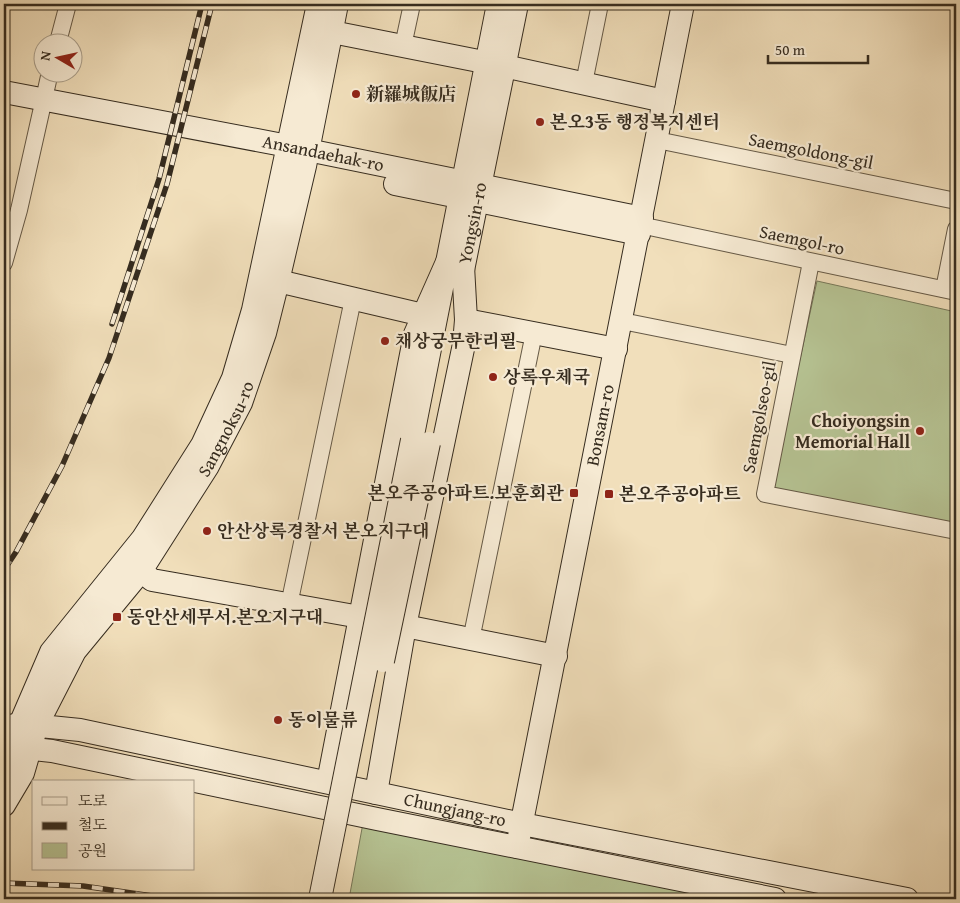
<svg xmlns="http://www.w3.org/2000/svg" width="960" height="903" font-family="'Gentium Book Plus','Noto Serif KR',serif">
  <rect width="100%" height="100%" fill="#f1dfbb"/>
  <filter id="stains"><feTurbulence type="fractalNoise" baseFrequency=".004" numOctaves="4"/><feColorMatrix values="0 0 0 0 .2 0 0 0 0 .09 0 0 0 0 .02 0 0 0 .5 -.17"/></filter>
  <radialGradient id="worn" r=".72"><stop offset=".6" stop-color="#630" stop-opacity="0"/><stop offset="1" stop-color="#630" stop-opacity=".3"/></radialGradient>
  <!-- green -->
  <g fill="#b6c393" stroke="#767859">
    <polygon points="817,281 956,312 956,538 770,497"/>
    <polygon points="363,823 726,899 349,899"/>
  </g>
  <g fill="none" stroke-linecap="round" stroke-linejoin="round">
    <!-- street casing -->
    <g stroke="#655946" stroke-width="18">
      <g id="street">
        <polyline points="58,42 68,4"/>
        <polyline points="403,46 412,4"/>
        <polyline points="584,83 600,4"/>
        <polyline points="657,140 956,201"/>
        <polyline points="640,225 956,292"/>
        <polyline points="811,262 765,494 956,531"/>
        <polyline points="4,263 19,210 50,72"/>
        <polyline points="944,289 956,229"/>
        <polyline points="622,321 792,355"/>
        <polyline points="289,605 353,299"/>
        <polyline points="471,640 534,333"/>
      </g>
    </g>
    <!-- secondary casing -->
    <g stroke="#362c1f" stroke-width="24">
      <g id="secondary">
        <polyline points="332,32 504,66 664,101"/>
        <path id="s1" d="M4 92 288 146 642 218"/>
        <polyline points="395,184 639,234"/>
        <path id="s2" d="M461 280 517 4"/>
        <polyline points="278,281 423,315"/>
        <polyline points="466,320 616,349"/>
        <polyline points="412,440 498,4"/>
        <polyline points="141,571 152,580 360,617"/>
        <polyline points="405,626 556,656"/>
        <path id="s3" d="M4 727 20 724 80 730 522 824 907 899"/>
        <polyline points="15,747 52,751 377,819 775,899"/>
        <polyline points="4,773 15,747 20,724 51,652 143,538 202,445 233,378 253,310 318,4"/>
        <polyline points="328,782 415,334 447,262"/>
        <polyline points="376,793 405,626 464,344 466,320 463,266"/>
        <path id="s4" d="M4 805 23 773 37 725 75 651 141 571 208 466 241 403 265 333 278 281 305 166 337 4"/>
        <path id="s5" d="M517 847 683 4"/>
      </g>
    </g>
    <!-- street -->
    <use href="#street" stroke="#f6ead3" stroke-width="16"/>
    <!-- secondary -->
    <use href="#secondary" stroke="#f6ead3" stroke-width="22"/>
    <!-- rail casing -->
    <g stroke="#362c1f" stroke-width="5.5">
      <g id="rail">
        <polyline points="112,324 159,179 202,4"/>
        <polyline points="4,570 16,552 62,466 109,358 167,184 212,4"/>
        <polyline points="4,883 83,886 173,899"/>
      </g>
    </g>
    <!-- rail -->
    <use href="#rail" stroke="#f6ead3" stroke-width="4" stroke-dasharray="11" stroke-linecap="butt"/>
    <!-- secondary-bridge casing -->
    <g stroke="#362c1f" stroke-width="24" stroke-linecap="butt">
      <g id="secondary-bridge">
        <polyline points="383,661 429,443"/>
        <polyline points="320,899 412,440"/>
      </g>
    </g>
    <!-- secondary-bridge -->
    <use href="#secondary-bridge" stroke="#f6ead3" stroke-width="22"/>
  </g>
  <!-- markers -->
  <g fill="#8f2418" stroke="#f6ead3" stroke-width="2">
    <circle cx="356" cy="94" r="5"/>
    <circle cx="540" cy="122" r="5"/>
    <circle cx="385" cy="341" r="5"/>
    <circle cx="493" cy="377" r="5"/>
    <circle cx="920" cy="431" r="5"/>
    <rect x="569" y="488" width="10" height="10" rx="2.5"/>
    <rect x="604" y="489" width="10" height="10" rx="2.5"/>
    <circle cx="207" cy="531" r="5"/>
    <rect x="112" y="612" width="10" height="10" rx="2.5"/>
    <circle cx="278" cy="720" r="5"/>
  </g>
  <g text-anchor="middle" stroke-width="4.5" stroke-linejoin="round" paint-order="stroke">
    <!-- poi labels -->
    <g font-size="18" font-weight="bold" fill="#362c1f" stroke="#f6ead3" text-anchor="start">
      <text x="366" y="100">新羅城飯店</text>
      <text x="550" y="128">본오3동 행정복지센터</text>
      <text x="395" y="347">채상궁무한리필</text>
      <text x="503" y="383">상록우체국</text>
      <text x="910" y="427" text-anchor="end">Choiyongsin<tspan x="910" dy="21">Memorial Hall</tspan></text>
      <text x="564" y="499" text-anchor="end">본오주공아파트.보훈회관</text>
      <text x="619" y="500">본오주공아파트</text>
      <text x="217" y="537">안산상록경찰서 본오지구대</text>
      <text x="127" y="623">동안산세무서.본오지구대</text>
      <text x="288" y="726">동이물류</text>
    </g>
    <!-- street labels -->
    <g font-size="18" fill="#362c1f" stroke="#f6ead3">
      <text transform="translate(811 151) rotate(11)" y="6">Saemgoldong-gil</text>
      <text dy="6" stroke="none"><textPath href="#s1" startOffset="325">Ansandaehak-ro</textPath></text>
      <text dy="6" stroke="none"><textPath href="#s2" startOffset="58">Yongsin-ro</textPath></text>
      <text transform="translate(802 240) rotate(12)" y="6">Saemgol-ro</text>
      <text transform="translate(759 417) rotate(-79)" y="6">Saemgolseo-gil</text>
      <text dy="6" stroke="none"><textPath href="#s5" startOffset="430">Bonsam-ro</textPath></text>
      <text dy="6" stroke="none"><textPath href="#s4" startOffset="440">Sangnoksu-ro</textPath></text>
      <text dy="6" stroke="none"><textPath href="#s3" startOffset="460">Chungjang-ro</textPath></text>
    </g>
  </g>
  <!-- margin -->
  <rect width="960" height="903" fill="none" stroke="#f1dfbb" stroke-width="20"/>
  <rect x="5" y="5" width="950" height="893" fill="none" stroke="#362c1f" stroke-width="2.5"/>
  <rect x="10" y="10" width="940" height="883" fill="none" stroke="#362c1f"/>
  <!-- legend -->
  <rect x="32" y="780" width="162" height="90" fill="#f6ead3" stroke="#a99e8b"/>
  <rect x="42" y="797" width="25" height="8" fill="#f6ead3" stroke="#a99e8b"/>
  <text x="78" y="806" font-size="15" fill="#362c1f">도로</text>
  <rect x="42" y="822" width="25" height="8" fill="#362c1f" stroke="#a99e8b"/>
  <text x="78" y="830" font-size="15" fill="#362c1f">철도</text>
  <rect x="42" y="843" width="25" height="15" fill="#b6c393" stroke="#a99e8b"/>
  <text x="78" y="856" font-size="15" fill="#362c1f">공원</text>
  <!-- north arrow -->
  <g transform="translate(58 58) rotate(279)"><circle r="24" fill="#f6ead3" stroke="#a99e8b"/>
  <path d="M0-4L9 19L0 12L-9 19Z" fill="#8f2418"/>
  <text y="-8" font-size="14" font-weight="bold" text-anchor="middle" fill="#362c1f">N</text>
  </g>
  <!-- scale -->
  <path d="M768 55v8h100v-8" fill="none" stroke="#362c1f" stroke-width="2.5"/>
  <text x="775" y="55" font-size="15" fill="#362c1f" stroke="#f6ead3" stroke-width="4" paint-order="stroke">50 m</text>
  <rect width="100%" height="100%" filter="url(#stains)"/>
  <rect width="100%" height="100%" fill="url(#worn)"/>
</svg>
